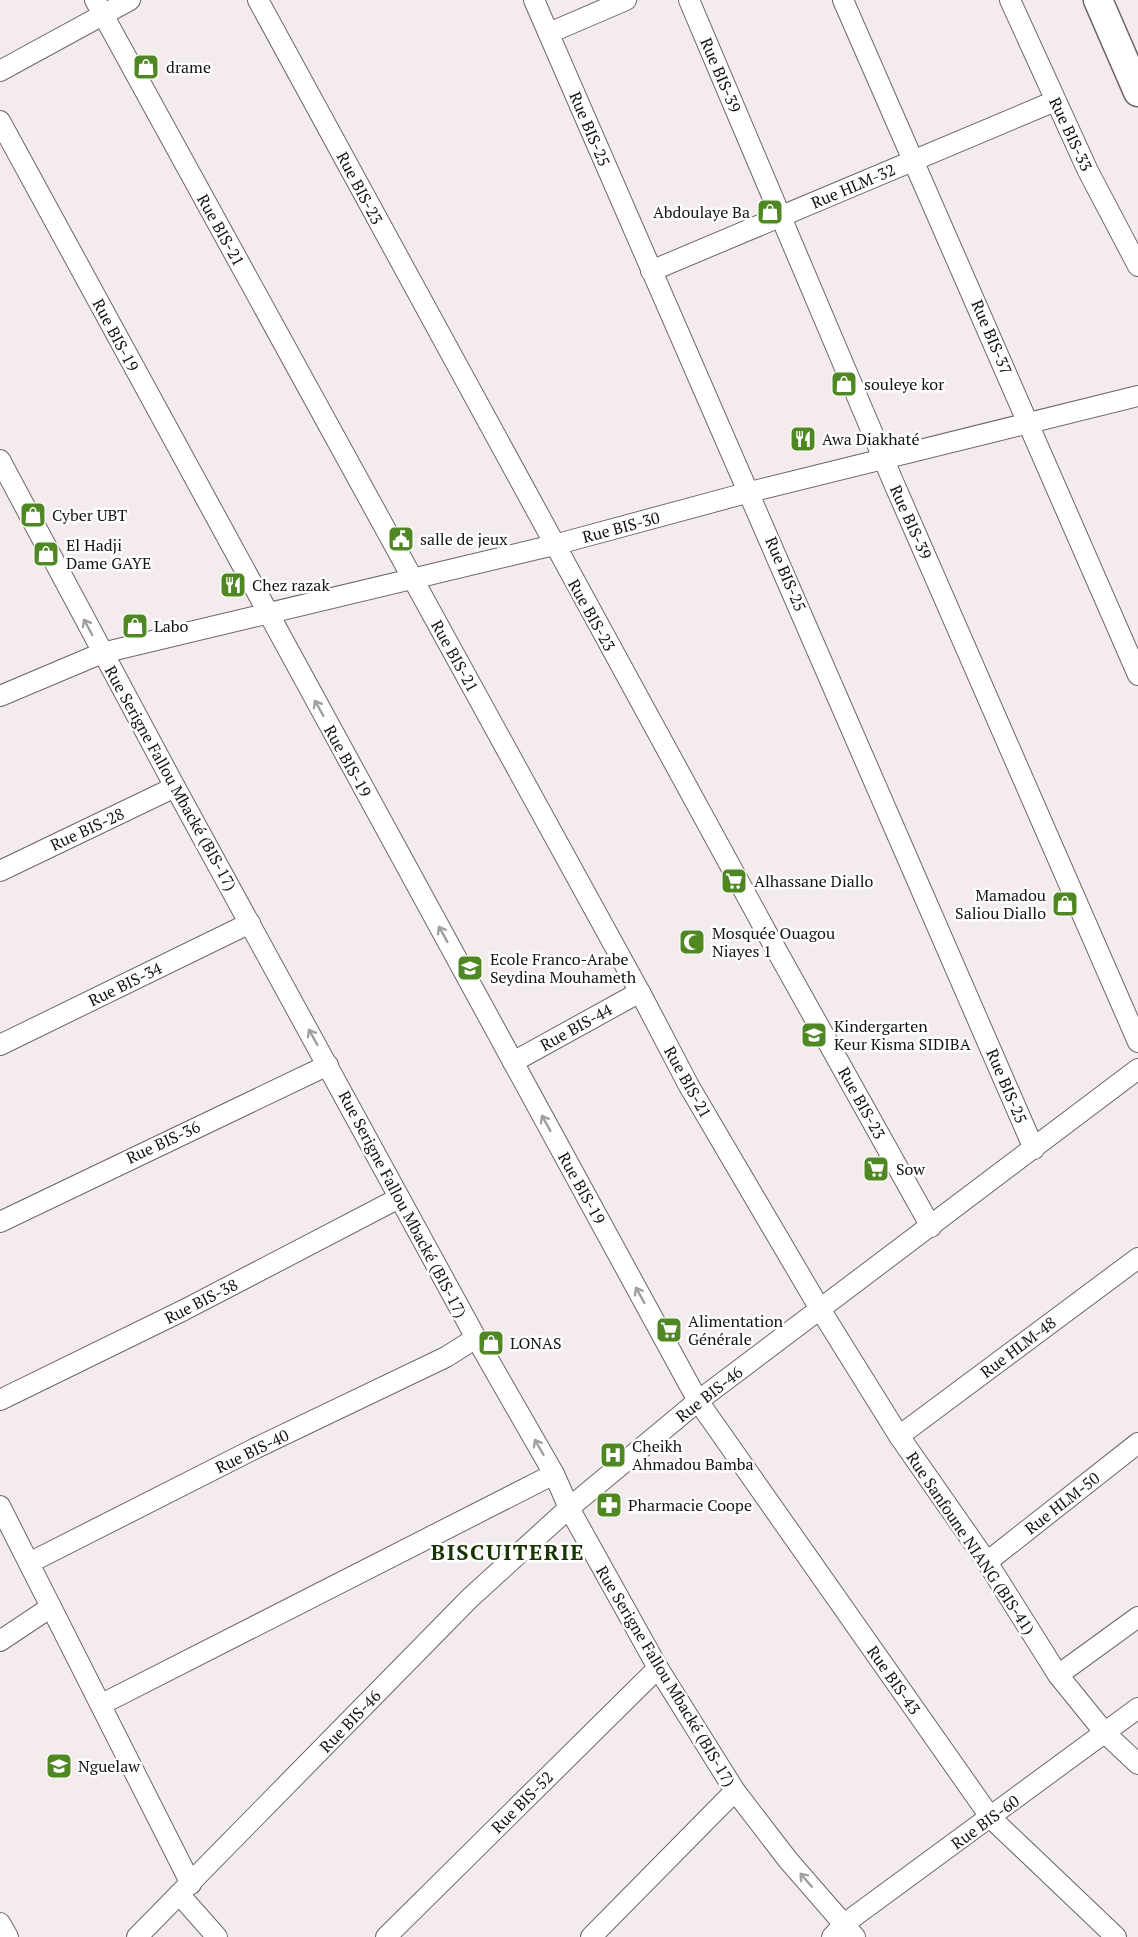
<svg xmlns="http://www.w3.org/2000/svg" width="1138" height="1937" font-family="'PT Serif',serif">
  <rect width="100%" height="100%" fill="#f4ecec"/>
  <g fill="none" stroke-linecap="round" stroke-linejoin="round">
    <!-- street casing -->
    <g stroke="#6e6767" stroke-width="22">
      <g id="street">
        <polyline points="95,0 643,998 689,1086 820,1309 899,1436 987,1562 1058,1675 1105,1733 1138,1764"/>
        <polyline points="258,0 768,935 931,1227"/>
        <polyline points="534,0 1034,1149"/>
        <polyline points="689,0 892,479 1138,1042"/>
        <polyline points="843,0 1138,675"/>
        <polyline points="1010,0 1088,171 1138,266"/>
        <polyline points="549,33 626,0"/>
        <polyline points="0,71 130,0"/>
        <polyline points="0,121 698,1401 991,1818 1116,1937"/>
        <polyline points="651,271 1055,101"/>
        <polyline points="0,460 175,787 476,1338 554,1474 569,1508 658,1668 735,1791 788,1860 855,1937"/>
        <polyline points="0,696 102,653 554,545 750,492 1138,396"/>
        <polyline points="0,871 175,787"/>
        <polyline points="0,1045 250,923"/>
        <polyline points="513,1062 640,992"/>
        <polyline points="0,1222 328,1065"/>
        <polyline points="0,1400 184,1310 399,1198"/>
        <polyline points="899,1436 1138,1258"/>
        <polyline points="0,1506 191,1884"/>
        <polyline points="987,1562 1138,1443"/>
        <polyline points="29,1563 256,1448 446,1357 476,1338"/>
        <polyline points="0,1641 51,1607"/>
        <polyline points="1058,1675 1138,1617"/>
        <polyline points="102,1704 554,1474"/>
        <polyline points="179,1894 217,1937"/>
        <polyline points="0,1923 8,1937"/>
        <polyline points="137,1937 470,1598 569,1508 698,1401 1138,1069"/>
        <polyline points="386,1937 658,1668"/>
        <polyline points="591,1937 735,1791"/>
        <polyline points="832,1937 844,1924 1138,1708"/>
      </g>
    </g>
    <!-- secondary casing -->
    <g stroke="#6e6767" stroke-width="31">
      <polyline id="secondary" points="1098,0 1138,92"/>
    </g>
    <!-- street -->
    <use href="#street" stroke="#fff" stroke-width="20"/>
    <!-- secondary -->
    <use href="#secondary" stroke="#fff" stroke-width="28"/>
  </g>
  <!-- one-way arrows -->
  <defs><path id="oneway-shaft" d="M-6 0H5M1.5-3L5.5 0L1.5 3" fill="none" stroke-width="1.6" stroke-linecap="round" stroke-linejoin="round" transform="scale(1.5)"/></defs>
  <g stroke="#a1a0a1">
    <use href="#oneway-shaft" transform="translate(88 627) rotate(-118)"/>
    <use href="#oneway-shaft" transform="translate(319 708) rotate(-119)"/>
    <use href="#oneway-shaft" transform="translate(443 934) rotate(-119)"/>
    <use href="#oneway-shaft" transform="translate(313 1037) rotate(-119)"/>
    <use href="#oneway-shaft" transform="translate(546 1123) rotate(-119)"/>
    <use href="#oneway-shaft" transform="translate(640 1295) rotate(-119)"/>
    <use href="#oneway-shaft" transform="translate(539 1447) rotate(-120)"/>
    <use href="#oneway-shaft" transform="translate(806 1880) rotate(-131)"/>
  </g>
  <!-- icons -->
  <defs>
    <g id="shop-square" transform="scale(1.35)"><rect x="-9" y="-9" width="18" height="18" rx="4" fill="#4f8722" stroke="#fff"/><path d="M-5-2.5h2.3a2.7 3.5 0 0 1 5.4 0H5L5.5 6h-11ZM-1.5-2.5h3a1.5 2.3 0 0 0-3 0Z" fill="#fff"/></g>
    <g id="restaurant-square" transform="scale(1.35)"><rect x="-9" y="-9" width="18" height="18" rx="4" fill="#4f8722" stroke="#fff"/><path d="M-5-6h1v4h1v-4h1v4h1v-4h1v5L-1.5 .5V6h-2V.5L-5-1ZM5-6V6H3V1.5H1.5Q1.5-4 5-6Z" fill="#fff"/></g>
    <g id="civic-square" transform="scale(1.35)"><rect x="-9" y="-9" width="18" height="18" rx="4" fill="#4f8722" stroke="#fff"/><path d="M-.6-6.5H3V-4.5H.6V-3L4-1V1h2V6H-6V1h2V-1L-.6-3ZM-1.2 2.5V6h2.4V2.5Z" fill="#fff"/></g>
    <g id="supermarket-square" transform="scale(1.35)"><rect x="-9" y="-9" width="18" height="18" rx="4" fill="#4f8722" stroke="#fff"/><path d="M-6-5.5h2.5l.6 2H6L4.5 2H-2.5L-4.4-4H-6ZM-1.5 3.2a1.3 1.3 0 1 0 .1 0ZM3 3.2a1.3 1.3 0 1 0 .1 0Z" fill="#fff"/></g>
    <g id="mosque-square" transform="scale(1.35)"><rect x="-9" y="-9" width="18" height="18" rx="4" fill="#4f8722" stroke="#fff"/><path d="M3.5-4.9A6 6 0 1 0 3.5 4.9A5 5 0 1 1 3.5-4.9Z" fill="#fff"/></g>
    <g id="school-square" transform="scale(1.35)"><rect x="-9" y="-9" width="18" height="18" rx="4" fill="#4f8722" stroke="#fff"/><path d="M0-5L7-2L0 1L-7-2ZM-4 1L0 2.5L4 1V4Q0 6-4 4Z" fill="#fff"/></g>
    <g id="hospital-square" transform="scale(1.35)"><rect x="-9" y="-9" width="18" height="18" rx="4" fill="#4f8722" stroke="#fff"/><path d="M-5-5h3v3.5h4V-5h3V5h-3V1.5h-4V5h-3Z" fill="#fff"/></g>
    <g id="pharmacy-square" transform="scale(1.35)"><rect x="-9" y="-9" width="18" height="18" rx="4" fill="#4f8722" stroke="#fff"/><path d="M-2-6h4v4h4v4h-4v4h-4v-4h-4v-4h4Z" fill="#fff"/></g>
  </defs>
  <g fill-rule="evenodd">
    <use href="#shop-square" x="146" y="67"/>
    <use href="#shop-square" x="770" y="212"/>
    <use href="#shop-square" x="844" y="384"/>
    <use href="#restaurant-square" x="803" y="439"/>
    <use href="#shop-square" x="33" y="515"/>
    <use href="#civic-square" x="401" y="539"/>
    <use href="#shop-square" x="46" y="554"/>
    <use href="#restaurant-square" x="233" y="585"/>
    <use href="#shop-square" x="135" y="626"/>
    <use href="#supermarket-square" x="734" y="881"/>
    <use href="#shop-square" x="1065" y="904"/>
    <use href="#mosque-square" x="692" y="942"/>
    <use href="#school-square" x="470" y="968"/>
    <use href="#school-square" x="814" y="1035"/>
    <use href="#supermarket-square" x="876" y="1169"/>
    <use href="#supermarket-square" x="669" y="1330"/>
    <use href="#shop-square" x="491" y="1343"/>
    <use href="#hospital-square" x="613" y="1455"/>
    <use href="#pharmacy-square" x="609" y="1505"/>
    <use href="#school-square" x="59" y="1766"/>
  </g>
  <g text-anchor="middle" stroke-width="5" stroke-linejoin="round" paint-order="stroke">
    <!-- poi labels -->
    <g font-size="16" fill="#151213" stroke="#fff" text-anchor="start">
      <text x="166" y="73">drame</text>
      <text x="750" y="218" text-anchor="end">Abdoulaye Ba</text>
      <text x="864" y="390">souleye kor</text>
      <text x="822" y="445">Awa Diakhaté</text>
      <text x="52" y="521">Cyber UBT</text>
      <text x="420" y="545">salle de jeux</text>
      <text x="66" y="551">El Hadji<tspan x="66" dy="18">Dame GAYE</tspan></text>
      <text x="252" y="591">Chez razak</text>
      <text x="154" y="632">Labo</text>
      <text x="754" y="887">Alhassane Diallo</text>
      <text x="1046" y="901" text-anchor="end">Mamadou<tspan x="1046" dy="18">Saliou Diallo</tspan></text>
      <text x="712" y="939">Mosquée Ouagou<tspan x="712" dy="18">Niayes 1</tspan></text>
      <text x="490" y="965">Ecole Franco-Arabe<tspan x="490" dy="18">Seydina Mouhameth</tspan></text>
      <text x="834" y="1032">Kindergarten<tspan x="834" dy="18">Keur Kisma SIDIBA</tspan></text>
      <text x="896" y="1175">Sow</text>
      <text x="688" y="1327">Alimentation<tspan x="688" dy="18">Générale</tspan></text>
      <text x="510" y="1349">LONAS</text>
      <text x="632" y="1452">Cheikh<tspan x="632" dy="18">Ahmadou Bamba</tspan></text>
      <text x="628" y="1511">Pharmacie Coope</text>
      <text x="78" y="1772">Nguelaw</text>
    </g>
    <!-- street labels -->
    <g font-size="16" fill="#151213" stroke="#fff">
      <text transform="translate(721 75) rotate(67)" y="6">Rue BIS-39</text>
      <text transform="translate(590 129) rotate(67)" y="6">Rue BIS-25</text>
      <text transform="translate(1071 134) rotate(65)" y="6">Rue BIS-33</text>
      <text transform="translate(853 186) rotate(-23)" y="6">Rue HLM-32</text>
      <text transform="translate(360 188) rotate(62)" y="6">Rue BIS-23</text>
      <text transform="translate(221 230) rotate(61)" y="6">Rue BIS-21</text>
      <text transform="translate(116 335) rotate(62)" y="6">Rue BIS-19</text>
      <text transform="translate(992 337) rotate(67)" y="6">Rue BIS-37</text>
      <text transform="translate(911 522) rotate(66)" y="6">Rue BIS-39</text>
      <text transform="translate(621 527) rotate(-15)" y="6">Rue BIS-30</text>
      <text transform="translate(786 574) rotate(67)" y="6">Rue BIS-25</text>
      <text transform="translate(592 615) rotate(61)" y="6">Rue BIS-23</text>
      <text transform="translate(455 656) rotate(61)" y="6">Rue BIS-21</text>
      <text transform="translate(348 761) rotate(61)" y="6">Rue BIS-19</text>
      <text transform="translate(171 778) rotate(61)" y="6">Rue Serigne Fallou Mbacké (BIS-17)</text>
      <text transform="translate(87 829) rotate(-25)" y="6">Rue BIS-28</text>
      <text transform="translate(125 984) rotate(-26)" y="6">Rue BIS-34</text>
      <text transform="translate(576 1027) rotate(-29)" y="6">Rue BIS-44</text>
      <text transform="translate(688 1082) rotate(61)" y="6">Rue BIS-21</text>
      <text transform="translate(1007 1086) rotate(67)" y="6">Rue BIS-25</text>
      <text transform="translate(862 1103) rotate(61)" y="6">Rue BIS-23</text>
      <text transform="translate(163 1142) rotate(-25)" y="6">Rue BIS-36</text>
      <text transform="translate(582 1188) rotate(61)" y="6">Rue BIS-19</text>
      <text transform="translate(403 1204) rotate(62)" y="6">Rue Serigne Fallou Mbacké (BIS-17)</text>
      <text transform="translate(201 1301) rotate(-27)" y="6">Rue BIS-38</text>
      <text transform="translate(1018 1347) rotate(-37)" y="6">Rue HLM-48</text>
      <text transform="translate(709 1394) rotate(-38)" y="6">Rue BIS-46</text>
      <text transform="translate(252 1451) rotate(-26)" y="6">Rue BIS-40</text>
      <text transform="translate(1062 1503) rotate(-38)" y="6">Rue HLM-50</text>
      <text transform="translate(971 1543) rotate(56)" y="6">Rue Sanfoune NIANG (BIS-41)</text>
      <text transform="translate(666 1676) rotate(59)" y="6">Rue Serigne Fallou Mbacké (BIS-17)</text>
      <text transform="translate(894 1680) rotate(55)" y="6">Rue BIS-43</text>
      <text transform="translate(350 1721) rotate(-46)" y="6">Rue BIS-46</text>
      <text transform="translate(522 1802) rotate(-45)" y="6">Rue BIS-52</text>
      <text transform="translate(985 1822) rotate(-36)" y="6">Rue BIS-60</text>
    </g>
    <!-- district labels -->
    <g font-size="22" font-weight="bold" letter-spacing="1.5" fill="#193403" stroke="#fff">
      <text x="508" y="1560">BISCUITERIE</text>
    </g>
  </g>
</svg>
